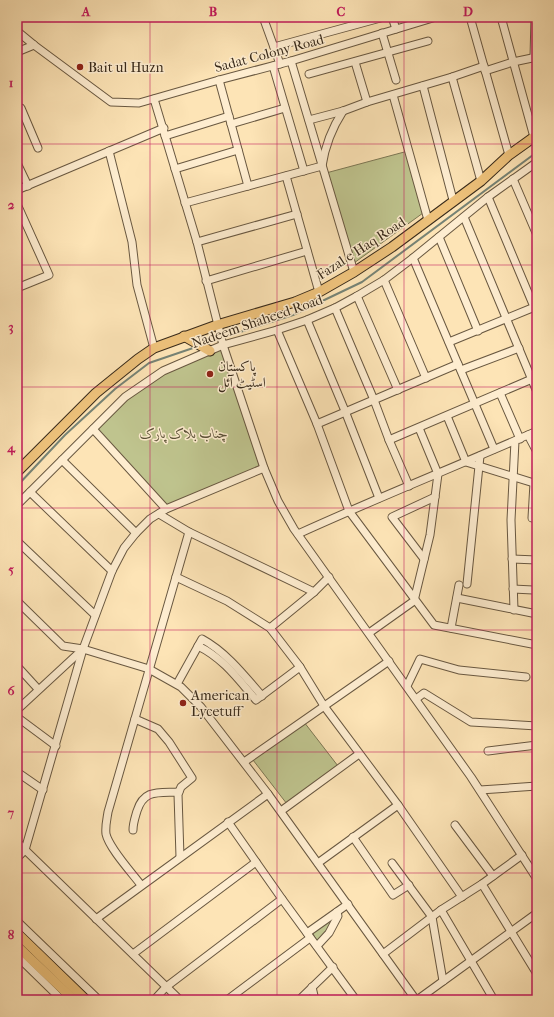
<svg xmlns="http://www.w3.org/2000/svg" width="554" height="1017" font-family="'IM FELL French Canon',Amiri,serif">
  <rect width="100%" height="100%" fill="#fde4b6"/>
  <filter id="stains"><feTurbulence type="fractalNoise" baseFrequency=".005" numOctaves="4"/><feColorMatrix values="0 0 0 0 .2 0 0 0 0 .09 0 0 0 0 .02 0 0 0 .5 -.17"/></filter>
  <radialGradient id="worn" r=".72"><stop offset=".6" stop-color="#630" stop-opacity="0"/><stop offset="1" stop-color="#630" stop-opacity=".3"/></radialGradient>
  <!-- green -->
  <g fill="#bfc48e" stroke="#7c7754">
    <polygon points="408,151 423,213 354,263 326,173"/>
    <polygon points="223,345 264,468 166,509 93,429 125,397 163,371"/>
    <polygon points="304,722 338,766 287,804 253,760"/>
    <polygon points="335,918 328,930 317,941 312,932"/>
  </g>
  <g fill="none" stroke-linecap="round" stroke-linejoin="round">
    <!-- stream -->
    <g stroke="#768375" stroke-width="2">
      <polyline points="203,344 293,315 362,282 537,152"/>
      <polyline points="17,486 65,435 115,389 149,363 196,347"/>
    </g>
    <!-- minor casing -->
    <g stroke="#695841" stroke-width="9">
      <g id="minor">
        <polyline points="263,17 280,64"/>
        <polyline points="392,17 396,29"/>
        <polyline points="470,17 509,155"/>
        <polyline points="501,17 534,137"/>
        <polyline points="17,31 34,45 111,102 139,103 219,80 291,61 436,17"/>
        <polyline points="382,33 396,80"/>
        <polyline points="274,47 384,17"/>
        <polyline points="17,52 34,45"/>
        <polyline points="534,57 535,17"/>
        <polyline points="291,61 354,272"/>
        <polyline points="355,62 367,102"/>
        <polyline points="273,66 304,171"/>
        <polyline points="485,71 513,62 537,57"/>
        <polyline points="309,74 428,41"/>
        <polyline points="452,77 481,181"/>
        <polyline points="219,80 248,186"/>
        <polyline points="423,86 453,200"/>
        <polyline points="393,95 428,220"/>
        <polyline points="154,99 197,242 223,345 264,468 278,501 294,529 471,777 537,879"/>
        <polyline points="17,109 21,108 38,148"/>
        <polyline points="309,120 343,111 367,102 452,77 484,66"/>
        <polyline points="231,124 285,108"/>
        <polyline points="165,136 229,116"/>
        <polyline points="109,151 132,242 137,285 154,348"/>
        <polyline points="17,163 28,186"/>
        <polyline points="175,169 238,150"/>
        <polyline points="286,176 319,292"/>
        <polyline points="513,179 537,235"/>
        <polyline points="17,190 164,128"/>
        <polyline points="488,197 537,314"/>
        <path d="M185 203 322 166C325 146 332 128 343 111"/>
        <polyline points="17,204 49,275 17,288"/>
        <polyline points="464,217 537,392"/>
        <polyline points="439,237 478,331"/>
        <polyline points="197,242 297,214"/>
        <polyline points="413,258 494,449"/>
        <polyline points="384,280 426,378"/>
        <polyline points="206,281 307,251"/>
        <polyline points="357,296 398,390"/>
        <polyline points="335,308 374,400 389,440 409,486"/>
        <polyline points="307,320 345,411 379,498"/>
        <polyline points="277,330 317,424 349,511 434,625 537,645"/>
        <polyline points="449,342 537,306"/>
        <polyline points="461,370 519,348"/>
        <polyline points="500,393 520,439"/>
        <polyline points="447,416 466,462 537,484"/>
        <polyline points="317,424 458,364"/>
        <polyline points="93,429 166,509"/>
        <polyline points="528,435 537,452"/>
        <polyline points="389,440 532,379"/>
        <polyline points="62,460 136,533"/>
        <polyline points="30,492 112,571"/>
        <polyline points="17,505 125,397 163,371 223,345 277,330 307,320 335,308 357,296 384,280 413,258 488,197 537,162"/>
        <polyline points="159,514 189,532 314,592"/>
        <polyline points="532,518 534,483"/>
        <path d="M298 534C377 498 457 466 537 431"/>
        <polyline points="17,541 95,615"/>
        <polyline points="424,559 392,517 435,497"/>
        <polyline points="512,559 537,560"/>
        <polyline points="176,577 227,601 270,628 300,667 324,706 398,805 462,897"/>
        <polyline points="467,584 480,456"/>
        <polyline points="513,589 533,590"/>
        <polyline points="457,598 537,614"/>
        <polyline points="17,601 63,646 83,649 149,669 181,687 201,707 268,794 416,1000"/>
        <polyline points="514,610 511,520 515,441"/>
        <polyline points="270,628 314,592 329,577"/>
        <polyline points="451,628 459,585"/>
        <polyline points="369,633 414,601 430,535 438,474 419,428"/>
        <path d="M198 646C223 658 238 679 256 700L300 667"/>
        <polyline points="17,666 38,689"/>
        <path d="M177 684 202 639C226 652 244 675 262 696"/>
        <polyline points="407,686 420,659 459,670 526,677"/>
        <polyline points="416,699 424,693 471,722 537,726"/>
        <polyline points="17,710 83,649"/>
        <polyline points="17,717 56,746"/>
        <polyline points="135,719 158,729 169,742 192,778 181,787 178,794 180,857"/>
        <polyline points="488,751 537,745"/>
        <polyline points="244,762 389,661"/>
        <polyline points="17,772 43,790"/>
        <polyline points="480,790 537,786"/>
        <polyline points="281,811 359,754"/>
        <polyline points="228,822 282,899 356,1000"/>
        <polyline points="455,825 493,876"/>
        <path d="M133 830C133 823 135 818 137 811 144 789 158 793 179 792"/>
        <polyline points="353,837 393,895 409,885"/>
        <polyline points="17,842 180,1000"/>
        <polyline points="17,858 25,850 83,649 112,571 124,548 136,533 150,519 166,509 264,468"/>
        <polyline points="318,863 398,805"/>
        <polyline points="392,863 432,917 443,981"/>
        <polyline points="482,884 537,974"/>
        <path d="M141 885C132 873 109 848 106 834 105 826 107 819 108 812L189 532"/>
        <polyline points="441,910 494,1000"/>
        <polyline points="96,919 268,794"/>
        <polyline points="17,921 99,1000"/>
        <polyline points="307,933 348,904"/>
        <polyline points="317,946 329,933 338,916 337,912"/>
        <polyline points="133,954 256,862"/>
        <polyline points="383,954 441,910 482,884 522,855"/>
        <polyline points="17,956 62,1000"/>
        <polyline points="312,987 315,1000"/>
        <polyline points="154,1000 166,987 282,899"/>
        <polyline points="227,1000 310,938"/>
        <polyline points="299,1000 333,967"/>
        <polyline points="417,1000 537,913"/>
      </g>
    </g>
    <!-- major casing -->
    <g stroke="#382a1a" stroke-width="11">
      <g id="major">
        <polyline points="184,336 210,351"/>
        <polyline points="17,472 96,393 138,359 154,348 217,325 295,302 319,292 354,272 392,247 481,181 509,155 537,135"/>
        <polyline points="17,933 86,1000"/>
        <polyline points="17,946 74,1000"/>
      </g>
    </g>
    <!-- minor -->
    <use href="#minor" stroke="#feedd0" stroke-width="7"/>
    <!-- major -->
    <use href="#major" stroke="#eec27b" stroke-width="9"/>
  </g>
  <!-- grid -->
  <path fill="none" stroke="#c2185b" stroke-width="1" stroke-opacity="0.55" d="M150 17V1000M277 17V1000M404 17V1000M17 144H537M17 265H537M17 387H537M17 508H537M17 630H537M17 752H537M17 873H537"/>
  <!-- markers -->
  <g fill="#8f2418" stroke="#feedd0" stroke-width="1.5">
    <circle cx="80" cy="67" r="4"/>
    <circle cx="210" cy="374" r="4"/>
    <circle cx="183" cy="703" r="4"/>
  </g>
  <g text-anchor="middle" stroke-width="3" stroke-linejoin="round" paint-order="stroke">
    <!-- street labels -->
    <g font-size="14" fill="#382a1a" stroke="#feedd0">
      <text transform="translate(269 53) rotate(-15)" y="5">Sadat Colony Road</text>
      <text transform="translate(361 248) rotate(-33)" y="5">Fazal e Haq Road</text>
      <text transform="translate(257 321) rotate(-19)" y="5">Nadeem Shaheed Road</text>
    </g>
    <!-- poi labels -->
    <g font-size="14" fill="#382a1a" stroke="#feedd0" text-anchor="start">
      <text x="88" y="72">Bait ul Huzn</text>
      <text x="218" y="371">پاکستان<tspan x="218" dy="16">اسٹیٹ آئل</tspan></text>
      <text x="191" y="700">American<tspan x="191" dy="16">Lycetuff</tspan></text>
    </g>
    <!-- park labels -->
    <g font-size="14" font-style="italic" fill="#5a5037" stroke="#feedd0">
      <text x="184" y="438">چناب بلاک پارک</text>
    </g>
  </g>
  <!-- margin -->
  <rect width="554" height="1017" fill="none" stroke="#fde4b6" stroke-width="44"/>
  <rect x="22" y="22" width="510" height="973" fill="none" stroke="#c2185b" stroke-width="1.5"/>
  <g font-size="13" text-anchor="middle" font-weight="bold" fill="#c2185b">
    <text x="86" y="16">A</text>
    <text x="213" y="16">B</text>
    <text x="341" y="16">C</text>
    <text x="468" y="16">D</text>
    <text x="11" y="87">1</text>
    <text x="11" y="209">2</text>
    <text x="11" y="331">3</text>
    <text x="11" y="452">4</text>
    <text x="11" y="574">5</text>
    <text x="11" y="695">6</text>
    <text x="11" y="817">7</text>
    <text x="11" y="939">8</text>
  </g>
  <rect width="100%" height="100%" filter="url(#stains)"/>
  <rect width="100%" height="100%" fill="url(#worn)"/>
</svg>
